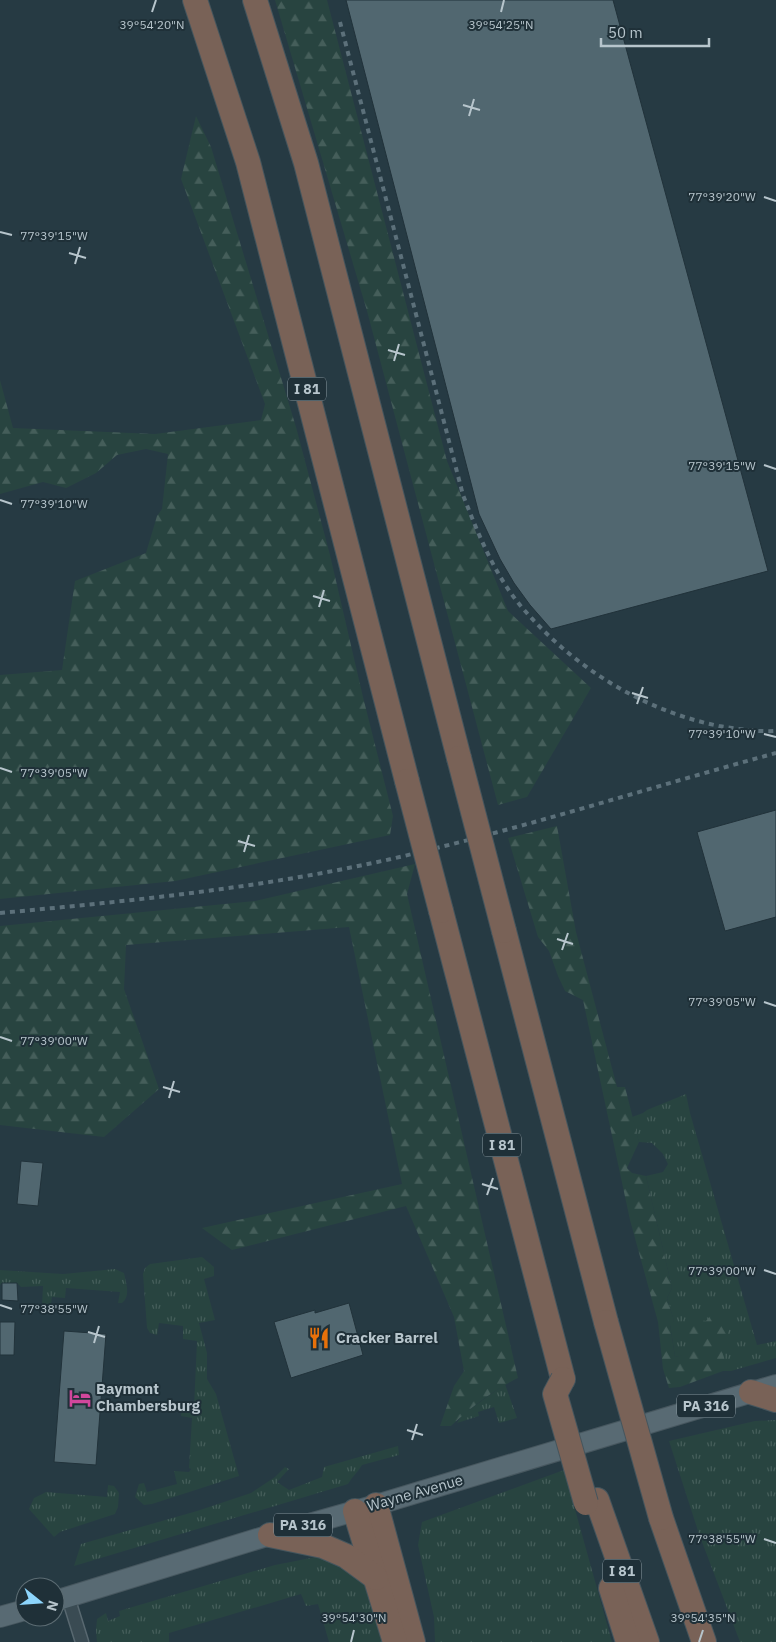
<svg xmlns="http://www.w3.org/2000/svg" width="776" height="1642" font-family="'IBM Plex Sans',sans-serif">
  <defs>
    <pattern id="grass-tufts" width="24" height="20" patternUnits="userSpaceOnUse" patternTransform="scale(1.25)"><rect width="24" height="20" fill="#284440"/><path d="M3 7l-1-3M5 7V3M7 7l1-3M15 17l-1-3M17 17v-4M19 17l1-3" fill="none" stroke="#455e5a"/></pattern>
    <pattern id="forest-firs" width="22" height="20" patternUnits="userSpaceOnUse" patternTransform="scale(1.25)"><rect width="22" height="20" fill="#284440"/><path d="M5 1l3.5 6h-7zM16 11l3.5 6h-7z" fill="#455e5a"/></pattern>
  </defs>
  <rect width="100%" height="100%" fill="#263a43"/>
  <!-- grass -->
  <g fill="url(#grass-tufts)">
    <polygon points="686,1094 690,1113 757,1345 776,1341 776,1358 731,1371 723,1371 723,1347 675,1357 670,1324 674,1321 667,1298 672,1288 646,1176 663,1172 668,1164 663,1154 652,1143 639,1142 632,1117 643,1113 647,1110"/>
    <polygon points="202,1257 214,1267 214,1276 204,1279 215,1320 199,1323 207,1353 207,1379 216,1394 239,1476 152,1504 144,1505 135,1497 139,1484 144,1483 147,1492 177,1484 174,1471 189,1472 191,1469 189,1468 192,1418 181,1416 182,1406 194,1407 197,1341 183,1339 183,1326 159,1323 157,1335 150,1333 147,1328 143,1274 145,1268 150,1264"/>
    <path d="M115 1269 124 1273C126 1283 131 1296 122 1303H118L120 1292 66 1288 65 1298 52 1297 51 1304H42L43 1286 21 1287 17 1283H2L0 1285V1270L63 1274Z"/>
    <polygon points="505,1384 517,1418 499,1423 494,1407 478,1412 479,1416 457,1423 462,1415"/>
    <polygon points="776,1420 776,1642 740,1642 699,1534 669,1441 755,1421"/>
    <path d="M398 1446 399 1455 362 1465C358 1472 352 1477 348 1484L74 1566 81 1544 197 1511 251 1493 275 1477 285 1467 289 1469 277 1482 289 1490 322 1477 324 1467Z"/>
    <polygon points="564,1470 612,1642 435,1642 434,1617 418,1545 422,1522"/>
    <polygon points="108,1485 114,1486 119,1493 118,1507 115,1514 60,1532 54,1537 29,1509 34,1498 46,1492 107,1497"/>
    <polygon points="316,1557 333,1557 372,1585 388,1642 329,1642 318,1604 306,1606 301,1594 169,1633 169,1642 97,1642 96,1630 97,1619 106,1613 108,1621 120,1616 119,1611 275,1565"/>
  </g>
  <!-- forest -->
  <g fill="url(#forest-firs)">
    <polygon points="275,0 327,0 447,461 508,611 591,688 527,797 498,805 367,311"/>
    <polygon points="196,116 211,147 296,427 330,555 363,697 393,816 390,835 175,881 0,899 0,675 62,670 75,581 146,553 157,516 162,509 168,454 146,449 117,455 96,473 66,488 43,482 0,494 0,380 13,428 155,434 261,420 265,404 181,179"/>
    <polygon points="557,826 576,932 617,1087 625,1087 639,1142 627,1168 632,1173 646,1176 672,1288 667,1298 674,1321 670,1325 675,1357 690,1353 684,1326 693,1319 706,1321 712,1314 726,1320 729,1343 723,1347 723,1371 680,1387 669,1388 663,1369 658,1322 630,1220 583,1000 565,991 558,976 549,951 538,937 508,838"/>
    <path d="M415 864 407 894 518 1378C494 1390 471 1407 451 1426H440L454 1386 464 1371 454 1317 406 1206 232 1250 202 1228 402 1184 349 927 126 945 124 989 159 1089 104 1137 0 1125V926L255 901Z"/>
  </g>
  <!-- building -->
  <g fill="#516770" stroke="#21323a">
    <polygon points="346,0 613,0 768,571 551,629 530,605 514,583 500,559 479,514"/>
    <polygon points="776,810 776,917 725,931 697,832"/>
    <polygon points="21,1161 43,1163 38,1206 17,1204"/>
    <polygon points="2,1283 17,1283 18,1301 2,1300"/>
    <polygon points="349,1303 363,1355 291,1378 274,1322 315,1310 315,1313"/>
    <polygon points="0,1322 15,1322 14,1355 0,1355"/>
    <polygon points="64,1331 106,1334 96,1465 54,1462"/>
  </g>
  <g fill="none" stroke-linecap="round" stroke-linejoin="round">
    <!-- street casing -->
    <g stroke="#586870" stroke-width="15">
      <polyline id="street" points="68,1597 82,1642"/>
    </g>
    <!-- primary casing -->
    <g stroke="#47575f" stroke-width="22">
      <g id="primary">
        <polyline points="55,1601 270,1535 376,1505 776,1385"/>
        <polyline points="0,1617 25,1610"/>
      </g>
    </g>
    <!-- highway casing -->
    <g stroke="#45555d" stroke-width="26">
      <g id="highway">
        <polyline points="195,0 248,162 407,781"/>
        <polyline points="255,0 306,163 459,758"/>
        <polyline points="441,911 563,1379"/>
        <polyline points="504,931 606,1322"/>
        <polyline points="751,1392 776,1400"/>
        <polyline points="597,1500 647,1642"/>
        <polyline points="376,1505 413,1642"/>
        <polyline points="355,1511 395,1642"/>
        <polyline points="661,1518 704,1642"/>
        <polyline points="270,1535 323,1546 346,1556 376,1578"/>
        <polyline points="611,1588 628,1642"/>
      </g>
    </g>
    <!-- street -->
    <use href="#street" stroke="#3a4b53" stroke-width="12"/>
    <!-- primary -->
    <use href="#primary" stroke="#586a73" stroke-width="20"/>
    <!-- highway -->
    <use href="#highway" stroke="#796257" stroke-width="24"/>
    <!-- rail -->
    <g stroke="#5c707a" stroke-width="4" stroke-dasharray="5 5" stroke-linecap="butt">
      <path d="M340 22 463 495C479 536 496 579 526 612 576 669 645 711 719 726 738 729 757 732 776 731"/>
      <path d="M0 913C131 901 262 888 391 859 521 829 648 788 776 753"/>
    </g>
    <!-- highway-bridge casing -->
    <g stroke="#45555d" stroke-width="26" stroke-linecap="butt">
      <g id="highway-bridge">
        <polyline points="459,758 504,931"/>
        <polyline points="407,781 441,911"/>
        <polyline points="606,1322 661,1518"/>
        <polyline points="563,1379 555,1394 586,1503"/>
      </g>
    </g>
    <!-- highway-bridge -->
    <use href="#highway-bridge" stroke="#796257" stroke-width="24"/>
  </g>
  <!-- ticks -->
  <path fill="none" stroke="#b7c5cc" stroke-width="2" d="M152 12 156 0M501 12 504 0M463 105 480 110M469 116 474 99M764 197 776 201M0 232 12 235M69 253 86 258M75 264 80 247M388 350 405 355M394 361 399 344M764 465 776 469M0 500 12 504M313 596 330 601M319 607 324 590M632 693 648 698M637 704 643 687M764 734 776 737M0 768 12 772M238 841 255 846M244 852 249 835M557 939 573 944M562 950 568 933M764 1002 776 1006M0 1037 12 1041M163 1087 180 1092M169 1098 174 1081M482 1184 498 1189M487 1195 493 1178M764 1270 776 1274M0 1305 12 1309M88 1332 105 1337M94 1343 99 1326M407 1430 423 1435M412 1440 417 1424M764 1539 776 1543M351 1642 354 1630M699 1642 703 1630"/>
  <!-- icons -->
  <defs>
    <g id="restaurant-bare" transform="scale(1.725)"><path d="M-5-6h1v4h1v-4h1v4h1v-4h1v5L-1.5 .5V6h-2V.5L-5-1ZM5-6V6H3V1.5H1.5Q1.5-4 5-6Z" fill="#e8710a" stroke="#1f3038" stroke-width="2.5" paint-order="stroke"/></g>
    <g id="hotel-bare" transform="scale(1.725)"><path d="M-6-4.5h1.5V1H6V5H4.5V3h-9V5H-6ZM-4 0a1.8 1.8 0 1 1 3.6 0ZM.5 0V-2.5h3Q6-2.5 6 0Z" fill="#d1479c" stroke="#1f3038" stroke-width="2.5" paint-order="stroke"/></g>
  </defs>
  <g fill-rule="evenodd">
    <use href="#restaurant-bare" x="319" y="1338"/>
    <use href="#hotel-bare" x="80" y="1398"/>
  </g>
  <g text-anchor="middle" stroke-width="4" stroke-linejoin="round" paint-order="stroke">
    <!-- shield labels -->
    <g fill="#1f3038" stroke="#8998a0" stroke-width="1">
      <rect x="288" y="377.5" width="38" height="23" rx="4"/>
      <rect x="483" y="1133.5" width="38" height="23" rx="4"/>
      <rect x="677" y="1394.5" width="58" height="23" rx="4"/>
      <rect x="274" y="1513.5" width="58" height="23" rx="4"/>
      <rect x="603" y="1559.5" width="38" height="23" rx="4"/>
    </g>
    <g font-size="14" font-weight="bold" fill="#b7c5cc">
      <text x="307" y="394">I 81</text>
      <text x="502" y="1150">I 81</text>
      <text x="706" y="1411">PA 316</text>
      <text x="303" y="1530">PA 316</text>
      <text x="622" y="1576">I 81</text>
    </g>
    <!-- poi labels -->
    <g font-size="15" font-weight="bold" fill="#b7c5cc" stroke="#1f3038" text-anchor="start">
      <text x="336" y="1343">Cracker Barrel</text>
      <text x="96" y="1394">Baymont<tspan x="96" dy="17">Chambersburg</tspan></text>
    </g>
    <!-- street labels -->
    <g font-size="15" fill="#b7c5cc" stroke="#1f3038">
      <text transform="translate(415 1493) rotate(-16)" y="5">Wayne Avenue</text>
    </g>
  </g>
  <g font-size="12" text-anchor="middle" fill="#b7c5cc" stroke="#1f3038" stroke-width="4" stroke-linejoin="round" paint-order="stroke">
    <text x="152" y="29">39°54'20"N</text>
    <text x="501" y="29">39°54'25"N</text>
    <text x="722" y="201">77°39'20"W</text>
    <text x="54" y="240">77°39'15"W</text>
    <text x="722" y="470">77°39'15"W</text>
    <text x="54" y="508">77°39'10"W</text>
    <text x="722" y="738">77°39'10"W</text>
    <text x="54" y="777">77°39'05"W</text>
    <text x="722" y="1006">77°39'05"W</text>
    <text x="54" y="1045">77°39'00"W</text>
    <text x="722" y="1275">77°39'00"W</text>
    <text x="54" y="1313">77°38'55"W</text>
    <text x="722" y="1543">77°38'55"W</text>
    <text x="354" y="1622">39°54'30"N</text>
    <text x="703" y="1622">39°54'35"N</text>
  </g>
  <!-- north arrow -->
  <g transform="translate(40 1602) rotate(107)"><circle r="24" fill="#1f3038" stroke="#5c6c73"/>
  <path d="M0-4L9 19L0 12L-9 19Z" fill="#8dd5fc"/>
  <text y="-8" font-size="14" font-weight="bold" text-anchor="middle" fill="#b7c5cc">N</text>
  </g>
  <!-- scale -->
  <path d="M601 38v8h108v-8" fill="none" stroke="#b7c5cc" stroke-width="2.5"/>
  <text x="608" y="38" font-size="15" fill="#b7c5cc" stroke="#1f3038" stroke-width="4" paint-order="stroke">50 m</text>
</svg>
